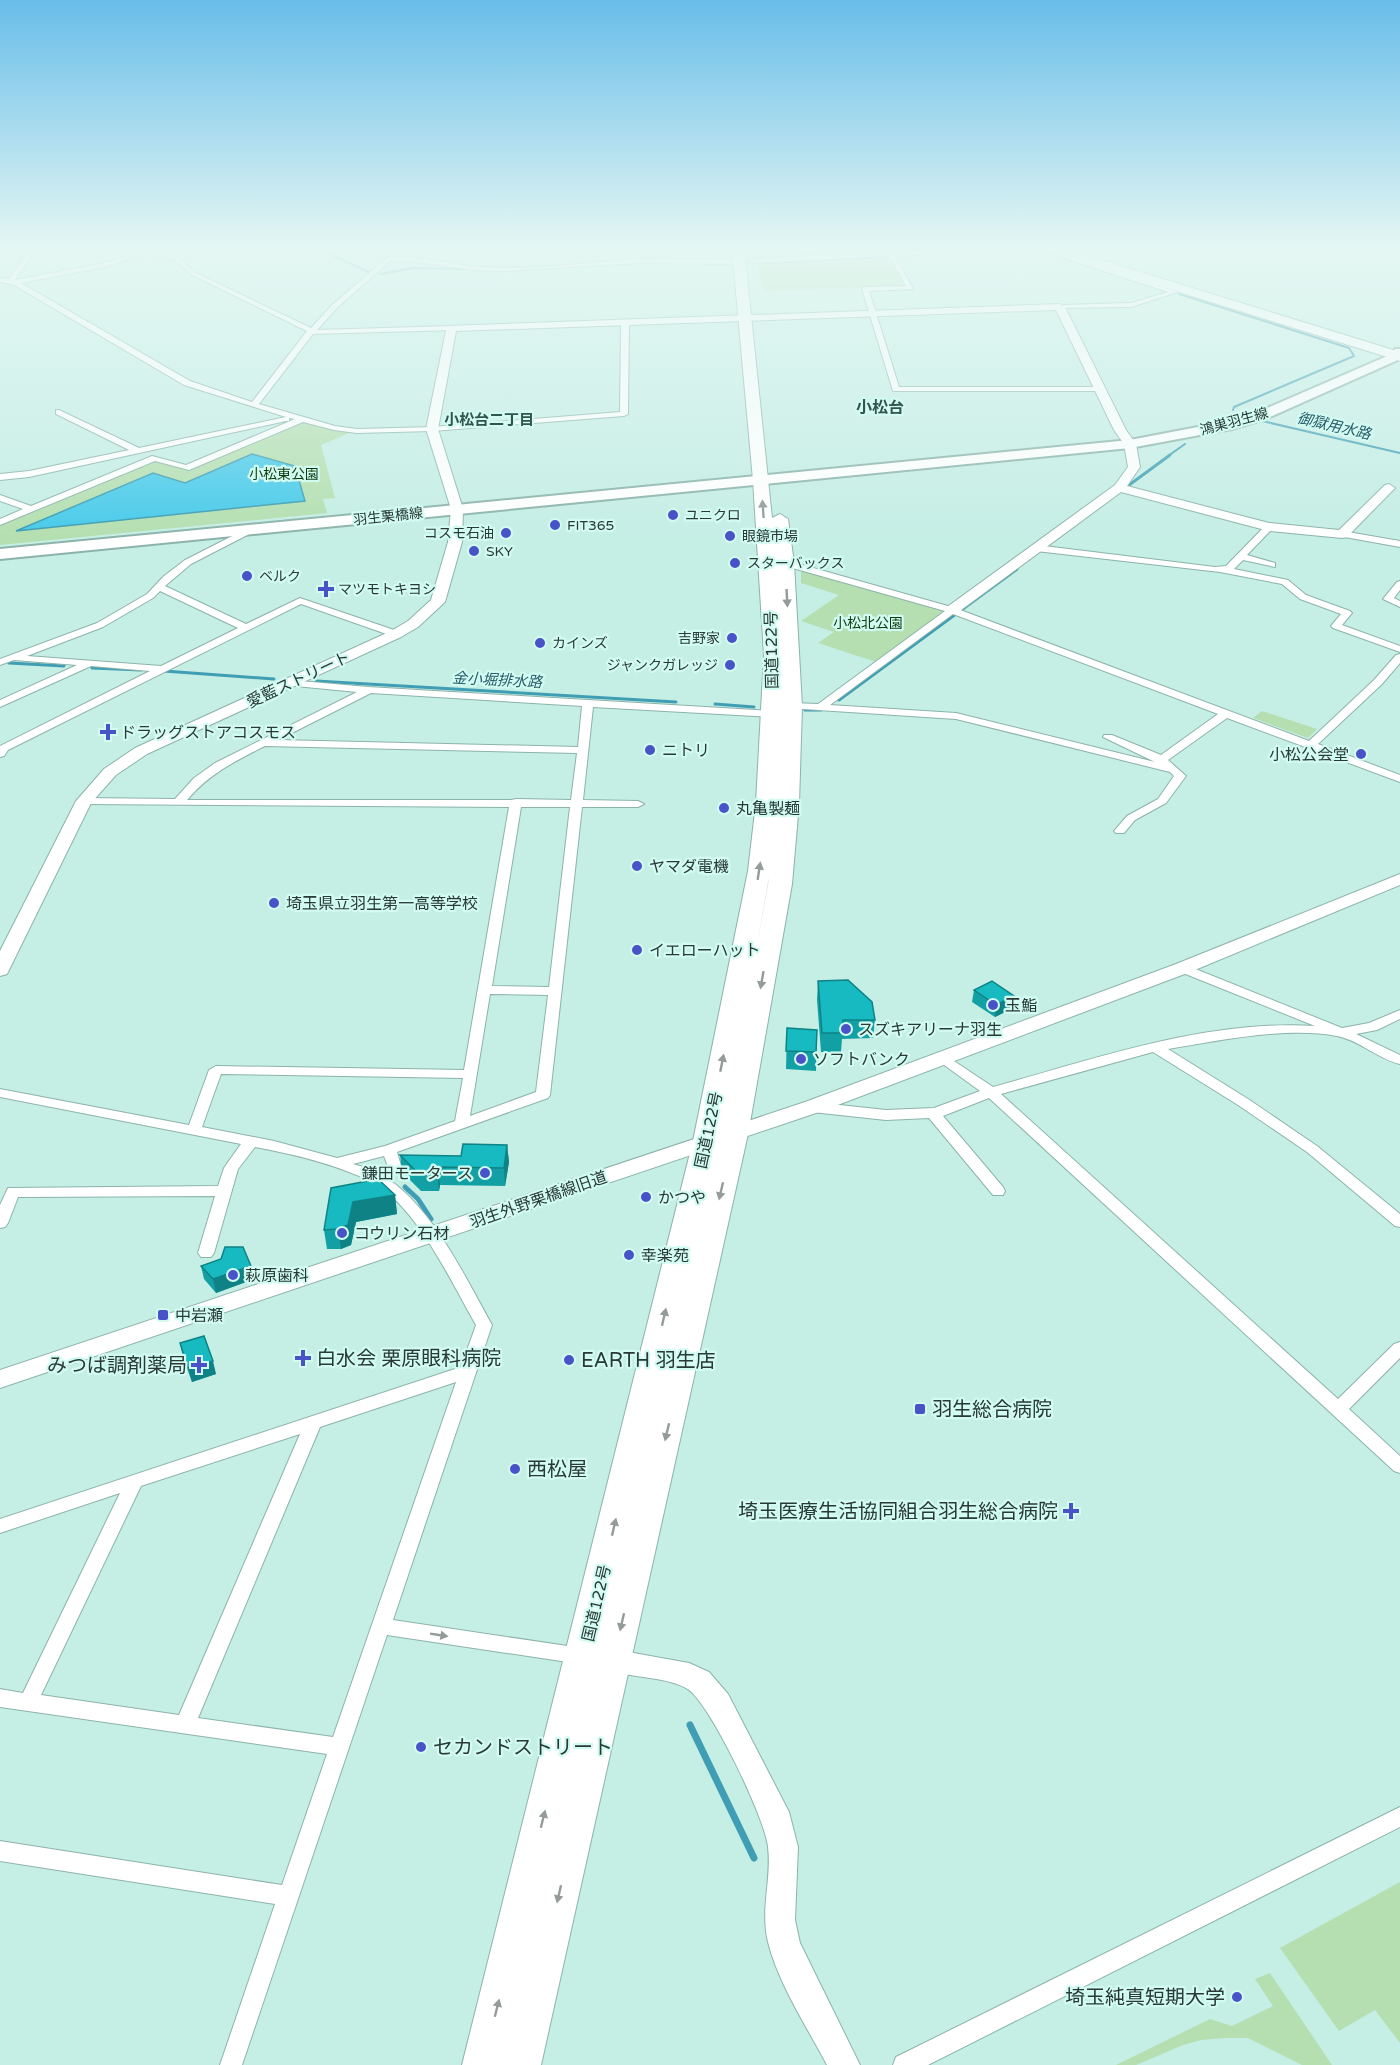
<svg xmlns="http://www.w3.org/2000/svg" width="1400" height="2065" font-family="'Varela Round','Noto Sans JP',sans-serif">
  <rect width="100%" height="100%" fill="#c5eee5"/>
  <!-- green -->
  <g fill="#b5dfb1">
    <polygon points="887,258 907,286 763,291 758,264"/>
    <polygon points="300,421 349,433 321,445 335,498 323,499 327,513 0,545 0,524 155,460 185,470"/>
    <polygon points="801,567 945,610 876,662 818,643 834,632 801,621 839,595 801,583"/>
    <polygon points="1262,711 1317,729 1308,738 1253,718"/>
    <polygon points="1400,1882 1400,2043 1375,2010 1339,2031 1280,1948"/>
    <polygon points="1270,1973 1332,2065 1302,2065 1248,2038 1225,2038 1201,2040 1183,2045 1136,2065 1116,2065 1210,2019 1232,2026 1273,2006 1255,1979"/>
  </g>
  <!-- water -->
  <polygon fill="#48caea" stroke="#3f9eb4" stroke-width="1.5" points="252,454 295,466 305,501 16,531 153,473 185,483"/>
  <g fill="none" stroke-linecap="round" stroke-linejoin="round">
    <!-- stream-far3 -->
    <g stroke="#3f9eb4" stroke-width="2">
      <polyline points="316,248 371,273"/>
      <polyline points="1009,249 1031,248 1111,273"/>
      <polyline points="897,256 947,253"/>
      <polyline points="764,263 883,257"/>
      <polyline points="381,274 413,268 465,269"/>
      <polyline points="1179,294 1349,348 1354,356 1234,407 1233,410"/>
      <polyline points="1262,421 1400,453"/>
      <polyline points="1168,456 1185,444"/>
    </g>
    <!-- stream-far2 -->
    <g stroke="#3f9eb4" stroke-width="3">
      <polyline points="1125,488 1170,455"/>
      <polyline points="9,663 64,666"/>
      <polyline points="92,668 141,670"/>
      <polyline points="164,671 274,679"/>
      <polyline points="316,681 676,702"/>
      <polyline points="839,700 1017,569"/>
      <polyline points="715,704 754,707"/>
      <polyline points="805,710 821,710"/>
    </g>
    <!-- stream-far1 -->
    <polyline stroke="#3f9eb4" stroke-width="5" points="405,1187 418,1199 431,1219"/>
    <!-- stream -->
    <polyline stroke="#3f9eb4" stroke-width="7" points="690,1725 754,1858"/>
    <!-- street casing -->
    <g stroke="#8cb3aa" stroke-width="2">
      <g id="street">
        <path d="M30 248H36L15 280 104 263 138 252 122 248 157 250 179 258 196 273 311 328 332 305 388 257C420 255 451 265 484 267 534 270 585 263 635 259L624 248H630L642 259 739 260 742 262 739 264 640 263 503 271 472 270 411 261H390L337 308 317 330 451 326H454V330L313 334 259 404 335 426 357 429 432 427 620 412 621 322 625 320 629 322 628 414 624 416 432 431 357 433 334 430 303 422 189 470 155 461 0 525V519L23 509 0 501V495L31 506 152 456 186 465 295 419 289 418V421H286L29 477 0 480V474L29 471 129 450 56 414V410H59L139 448 286 417 184 385 14 285 0 282V278L9 279ZM146 253 175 260 192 275 307 331 252 402 190 381 21 283 105 267Z"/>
        <polygon points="884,248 890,248 893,252 1014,248 1011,250 895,256 913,289 869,291 899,387 1100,387 1104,389 1100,391 893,391 862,289 865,287 906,286 889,256 751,263 748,261 751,259 886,252"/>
        <polygon points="1033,248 1042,248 1178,292 1131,307 1058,308 1058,306 1060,305 1131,303 1168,292"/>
        <polygon points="1266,525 1274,527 1247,555 1275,563 1275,567 1243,560 1234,569 1288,580 1306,595 1350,611 1352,613 1342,625 1400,646 1400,652 1333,628 1331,626 1341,614 1300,599 1282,584 1220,572 1036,551 1031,548 1036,545 1215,567 1226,566"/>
        <path d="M252 526 255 527V531L191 564 165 586 246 624 300 598 400 632V636H392L301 604 8 750 4 756 0 757V746L150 671 91 666 0 707V700L77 665 14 660 0 665V659L97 623 147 594 164 576 185 560ZM160 591 238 628 161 666 27 656 103 627 153 598Z"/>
        <polygon points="1342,531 1400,541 1400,547 1339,536 1337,534"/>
        <path d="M785 560 955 608 1309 741 1374 680 1396 655 1400 654V663L1382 684 1318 744 1400 775V782L1227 718 1168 760 1186 776 1166 803 1135 820 1124 833H1116L1114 831 1127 816 1158 799 1174 776 1170 772 956 719 788 708 787 706 792 703 818 704 945 611 782 565V561ZM953 614 1218 714 1161 755 1112 735H1104L1103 737 1155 762 956 713 830 705Z"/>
        <polygon points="1400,581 1400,590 1394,598 1400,601 1400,607 1383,599 1397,582"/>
        <path d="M289 680 368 687 771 711 776 714 771 717 593 707 583 800 638 801 644 804 638 807H582L550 1095 548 1098 397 1152 402 1169 400 1172H390L384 1156 353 1164C363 1167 375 1170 384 1176 433 1208 464 1275 492 1325L393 1620 581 1648 588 1650 591 1656 588 1662 581 1664 387 1635 242 2065H220L275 1904 0 1861V1841L282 1885 327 1754 0 1707V1689L23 1693 120 1493 0 1533V1519L461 1367 476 1325C451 1282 416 1204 370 1181 335 1164 293 1154 255 1147L238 1169 214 1253 211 1257H201L198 1253 215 1196 18 1197 8 1223 5 1227 0 1228V1205L8 1188 218 1186 224 1168 241 1144 0 1097V1089L189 1125 209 1070 216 1066 464 1070 509 807 84 804 78 801 84 798 175 799 194 778 215 763 357 692 285 685V681ZM371 693 582 706 578 747 278 740ZM265 746 577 753 571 800 516 799 511 800H187C210 773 234 762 265 746ZM521 807H570L549 987 492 986ZM490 994 548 995 536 1092 470 1116ZM221 1074 463 1078 455 1121 385 1146 337 1158 274 1141 202 1127ZM456 1382 333 1737 198 1718 320 1427ZM300 1434 179 1715 41 1695 141 1486Z"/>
        <path d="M1183 964 1342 1028 1369 1023 1400 1010V1019L1377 1030 1356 1034 1400 1055V1064C1378 1059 1359 1040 1337 1036 1287 1026 1218 1041 1168 1049L1248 1099 1317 1146 1400 1214V1227L1395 1226 1307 1152 1238 1105 1153 1052 1001 1094 1338 1399 1394 1344 1400 1342V1358L1349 1409 1400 1456V1473L1394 1471 989 1098 943 1116 1003 1187 1005 1191 1003 1195H993L929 1118 886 1120 812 1112 805 1107 812 1102 886 1110 934 1108 980 1091 940 1062 938 1059 945 1055 993 1087C1095 1059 1208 1019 1315 1026L1178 971 1177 968Z"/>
        <polygon points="1400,1807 1400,1827 928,2065 893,2065 896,2057"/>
      </g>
    </g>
    <!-- secondary casing -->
    <g stroke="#8cb3aa" stroke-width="2">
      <g id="secondary">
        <polygon points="1060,304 1065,307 1126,430 1136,444 1140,467 1127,486 1269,523 1339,530 1385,485 1389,484 1395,488 1347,537 1342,538 1269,531 1121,492 957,613 952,614 945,610 947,607 1115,485 1128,467 1124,444 1114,430 1056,310 456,331 438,429 463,509 462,542 445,602 418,627 401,637 147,754 116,775 91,803 9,970 7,974 0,976 0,951 76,801 104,769 135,748 391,631 408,621 431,600 448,542 451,509 426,429 447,326"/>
        <polygon points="1400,874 1400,885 1190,972 819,1112 0,1388 0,1370 805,1102 1176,964"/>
        <path d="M606 1648 689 1663 709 1672 728 1694 789 1812 798 1847 795 1920 800 1943 860 2065H827C807 2027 778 1983 768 1942 760 1910 772 1878 768 1847 765 1818 711 1706 689 1690 670 1676 621 1677 596 1668L592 1660 596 1652Z"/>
      </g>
    </g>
    <!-- primary casing -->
    <g stroke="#8cb3aa" stroke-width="4">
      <polygon id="primary" points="1395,349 1400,349 1400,359 1268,418 1232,429 1130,448 0,559 0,549 1130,440 1229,421 1258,412 1392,354"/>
    </g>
    <!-- highway casing -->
    <g stroke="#8cb3aa" stroke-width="2">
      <g id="highway">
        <path d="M732 248H744L772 518 780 514 788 519 794 563 802 706 799 804 792 884 748 1134 541 2065H462L693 1141 748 871 756 803 764 655 753 480ZM769 877 768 884 757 945Z"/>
        <polygon points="1045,248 1063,248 1400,352 1400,361 1047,251"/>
      </g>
    </g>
    <!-- street -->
    <use href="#street" fill="#fff" fill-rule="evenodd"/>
    <!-- secondary -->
    <use href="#secondary" fill="#fff" fill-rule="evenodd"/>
    <!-- primary -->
    <use href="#primary" fill="#fff" fill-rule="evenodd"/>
    <!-- highway -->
    <use href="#highway" fill="#fff" fill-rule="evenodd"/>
  </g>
  <!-- wall -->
  <g fill="#13a0a5">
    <polygon points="818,981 875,1020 873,1038 842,1039 841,1052 821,1052 817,1000"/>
    <polygon points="974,990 1014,996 1013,1008 995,1017 972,1002"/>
    <polygon points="787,1028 817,1030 816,1071 786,1069"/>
    <polygon points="507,1145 509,1162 505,1186 440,1185 439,1191 421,1191 402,1172 400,1155 461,1156"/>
    <polygon points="395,1195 397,1214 356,1222 351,1245 341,1249 327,1249 324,1230"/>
    <polygon points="201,1266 254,1279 216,1293 204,1279"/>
    <polygon points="180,1343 216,1374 192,1382 183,1357"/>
  </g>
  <!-- shaded-wall -->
  <g fill="#0f8286">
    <polygon points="1014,996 1013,1008 995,1017 996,1005"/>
    <polygon points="507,1145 509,1162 505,1186 504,1168"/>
    <polygon points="438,1167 440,1185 439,1191 437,1174"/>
    <polygon points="395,1195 397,1214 356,1222 351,1245 341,1249 338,1229 353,1202"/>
    <polygon points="251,1266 254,1279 216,1293 213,1279"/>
    <polygon points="213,1361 216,1374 192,1382 188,1368"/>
  </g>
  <!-- building -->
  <g fill="#16bac0" stroke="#0f8286" stroke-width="1.5">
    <polygon points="848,980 872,1002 875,1020 843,1020 842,1033 822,1033 818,981"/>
    <polygon points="992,981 1014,996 996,1005 974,990"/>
    <polygon points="787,1028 817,1030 816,1052 786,1051"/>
    <polygon points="463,1144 507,1145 504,1168 438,1167 437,1174 419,1174 400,1155 461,1156"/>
    <polygon points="378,1179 395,1195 353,1202 348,1225 338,1229 324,1230 331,1188"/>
    <polygon points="225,1247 243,1247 251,1266 213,1279 201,1266 221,1259"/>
    <polygon points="204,1336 213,1361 188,1368 180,1343"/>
  </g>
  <!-- one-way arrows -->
  <defs><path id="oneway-solid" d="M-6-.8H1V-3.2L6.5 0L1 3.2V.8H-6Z" transform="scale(1.5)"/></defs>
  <g fill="#949c9a">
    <use href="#oneway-solid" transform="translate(763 509) rotate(-94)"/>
    <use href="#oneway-solid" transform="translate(787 598) rotate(87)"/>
    <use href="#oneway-solid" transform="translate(759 871) rotate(-81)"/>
    <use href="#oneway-solid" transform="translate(762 980) rotate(100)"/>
    <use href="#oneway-solid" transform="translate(722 1063) rotate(-79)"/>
    <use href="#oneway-solid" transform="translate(721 1191) rotate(103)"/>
    <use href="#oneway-solid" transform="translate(664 1317) rotate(-77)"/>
    <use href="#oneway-solid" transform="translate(667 1432) rotate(103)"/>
    <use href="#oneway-solid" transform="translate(614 1527) rotate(-77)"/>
    <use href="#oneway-solid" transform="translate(622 1622) rotate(103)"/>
    <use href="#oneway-solid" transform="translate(439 1635) rotate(9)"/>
    <use href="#oneway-solid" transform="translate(543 1819) rotate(-76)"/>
    <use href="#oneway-solid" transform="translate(559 1894) rotate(103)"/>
    <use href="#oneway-solid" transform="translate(497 2008) rotate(-76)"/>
  </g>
  <!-- sky -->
  <linearGradient id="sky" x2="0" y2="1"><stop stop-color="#68bde9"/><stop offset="0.46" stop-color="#e5f7f3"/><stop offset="1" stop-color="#e5f7f3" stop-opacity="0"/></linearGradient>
  <rect width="1400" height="537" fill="url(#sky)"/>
  <!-- markers -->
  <g fill="#4853c8" stroke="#d2fbf2" stroke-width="2">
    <circle cx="673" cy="515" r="6"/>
    <circle cx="555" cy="525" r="6"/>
    <circle cx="506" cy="533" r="6"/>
    <circle cx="730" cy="536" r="6"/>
    <circle cx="474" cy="551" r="6"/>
    <circle cx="735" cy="563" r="6"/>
    <circle cx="247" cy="576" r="6"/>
    <path d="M323 580h6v6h6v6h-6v6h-6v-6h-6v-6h6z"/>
    <circle cx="732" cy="638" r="6"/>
    <circle cx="540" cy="643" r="6"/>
    <circle cx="730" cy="665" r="6"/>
    <path d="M105 723h6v6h6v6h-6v6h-6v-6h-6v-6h6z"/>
    <circle cx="650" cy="750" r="6"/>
    <circle cx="1361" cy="754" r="6"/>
    <circle cx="724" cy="808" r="6"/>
    <circle cx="637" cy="866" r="6"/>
    <circle cx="274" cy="903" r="6"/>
    <circle cx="637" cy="950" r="6"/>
    <circle cx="993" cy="1005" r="6"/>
    <circle cx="846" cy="1029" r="6"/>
    <circle cx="801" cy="1059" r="6"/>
    <circle cx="485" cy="1173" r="6"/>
    <circle cx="646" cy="1197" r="6"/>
    <circle cx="342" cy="1233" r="6"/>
    <circle cx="629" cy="1255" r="6"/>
    <circle cx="233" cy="1275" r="6"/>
    <rect x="157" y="1309" width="12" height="12" rx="3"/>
    <path d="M300 1349h6v6h6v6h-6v6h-6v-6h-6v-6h6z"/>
    <circle cx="569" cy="1360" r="6"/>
    <path d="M196 1356h6v6h6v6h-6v6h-6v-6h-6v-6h6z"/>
    <rect x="914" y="1403" width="12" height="12" rx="3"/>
    <circle cx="515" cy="1469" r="6"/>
    <path d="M1068 1502h6v6h6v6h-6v6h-6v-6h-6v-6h6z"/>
    <circle cx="421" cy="1747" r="6"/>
    <circle cx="1237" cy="1997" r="6"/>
  </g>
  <g text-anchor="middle" stroke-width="4.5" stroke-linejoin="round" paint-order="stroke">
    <!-- far-street labels -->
    <g font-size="14" fill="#293935" stroke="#d2fbf2">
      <text transform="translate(1234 421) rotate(-15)" y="5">鴻巣羽生線</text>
      <text transform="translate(388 516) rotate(-6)" y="5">羽生栗橋線</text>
    </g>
    <!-- far-park labels -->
    <g font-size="14" fill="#0e3b0c" stroke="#d2fbf2">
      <text x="284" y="479">小松東公園</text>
      <text x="868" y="628">小松北公園</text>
    </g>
    <!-- far-poi labels -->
    <g font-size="14" fill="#293935" stroke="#d2fbf2" text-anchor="start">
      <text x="685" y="520">ユニクロ</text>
      <text x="567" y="530">FIT365</text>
      <text x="494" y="538" text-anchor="end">コスモ石油</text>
      <text x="742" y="541">眼鏡市場</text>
      <text x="486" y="556">SKY</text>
      <text x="747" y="568">スターバックス</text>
      <text x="259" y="581">ベルク</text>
      <text x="338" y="594">マツモトキヨシ</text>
      <text x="720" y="643" text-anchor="end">吉野家</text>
      <text x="552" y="648">カインズ</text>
      <text x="718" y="670" text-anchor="end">ジャンクガレッジ</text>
    </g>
    <!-- far-neighbourhood labels -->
    <g font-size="15" font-weight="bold" fill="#31554e" stroke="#d2fbf2">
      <text x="489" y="425">小松台二丁目</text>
    </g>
    <!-- far-water labels -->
    <g font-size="15" font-style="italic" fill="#295d6b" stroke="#d2fbf2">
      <text transform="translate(1334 426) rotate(13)" y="5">御獄用水路</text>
      <text transform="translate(497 680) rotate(3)" y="5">金小堀排水路</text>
    </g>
    <!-- far-quarter labels -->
    <g font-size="16" font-weight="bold" fill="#31554e" stroke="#d2fbf2">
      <text x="880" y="413">小松台</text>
    </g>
    <!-- street labels -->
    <g font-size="16" fill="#293935" stroke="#d2fbf2">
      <text transform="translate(771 650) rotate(-91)" y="6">国道122号</text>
      <text transform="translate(298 679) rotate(-25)" y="6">愛藍ストリート</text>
      <text transform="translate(708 1130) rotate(-78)" y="6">国道122号</text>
      <text transform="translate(538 1199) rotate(-19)" y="6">羽生外野栗橋線旧道</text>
      <text transform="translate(596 1603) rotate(-77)" y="6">国道122号</text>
    </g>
    <!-- poi labels -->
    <g font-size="16" fill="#293935" stroke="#d2fbf2" text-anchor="start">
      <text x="120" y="738">ドラッグストアコスモス</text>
      <text x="662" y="756">ニトリ</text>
      <text x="1349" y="760" text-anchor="end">小松公会堂</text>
      <text x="736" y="814">丸亀製麺</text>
      <text x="649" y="872">ヤマダ電機</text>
      <text x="286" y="909">埼玉県立羽生第一高等学校</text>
      <text x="649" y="956">イエローハット</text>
      <text x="1005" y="1011">玉鮨</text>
      <text x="858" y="1035">スズキアリーナ羽生</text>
      <text x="813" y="1065">ソフトバンク</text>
      <text x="473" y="1179" text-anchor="end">鎌田モータース</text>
      <text x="658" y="1203">かつや</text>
      <text x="354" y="1239">コウリン石材</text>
      <text x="641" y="1261">幸楽苑</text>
      <text x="245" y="1281">萩原歯科</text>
      <text x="175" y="1321">中岩瀬</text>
    </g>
    <!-- near-poi labels -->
    <g font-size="20" fill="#293935" stroke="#d2fbf2" text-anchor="start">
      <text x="316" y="1365">白水会 栗原眼科病院</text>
      <text x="581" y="1367">EARTH 羽生店</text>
      <text x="187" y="1372" text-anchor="end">みつば調剤薬局</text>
      <text x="932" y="1416">羽生総合病院</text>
      <text x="527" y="1476">西松屋</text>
      <text x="1058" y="1518" text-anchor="end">埼玉医療生活協同組合羽生総合病院</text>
      <text x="433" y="1754">セカンドストリート</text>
      <text x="1225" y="2004" text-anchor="end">埼玉純真短期大学</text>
    </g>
  </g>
</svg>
